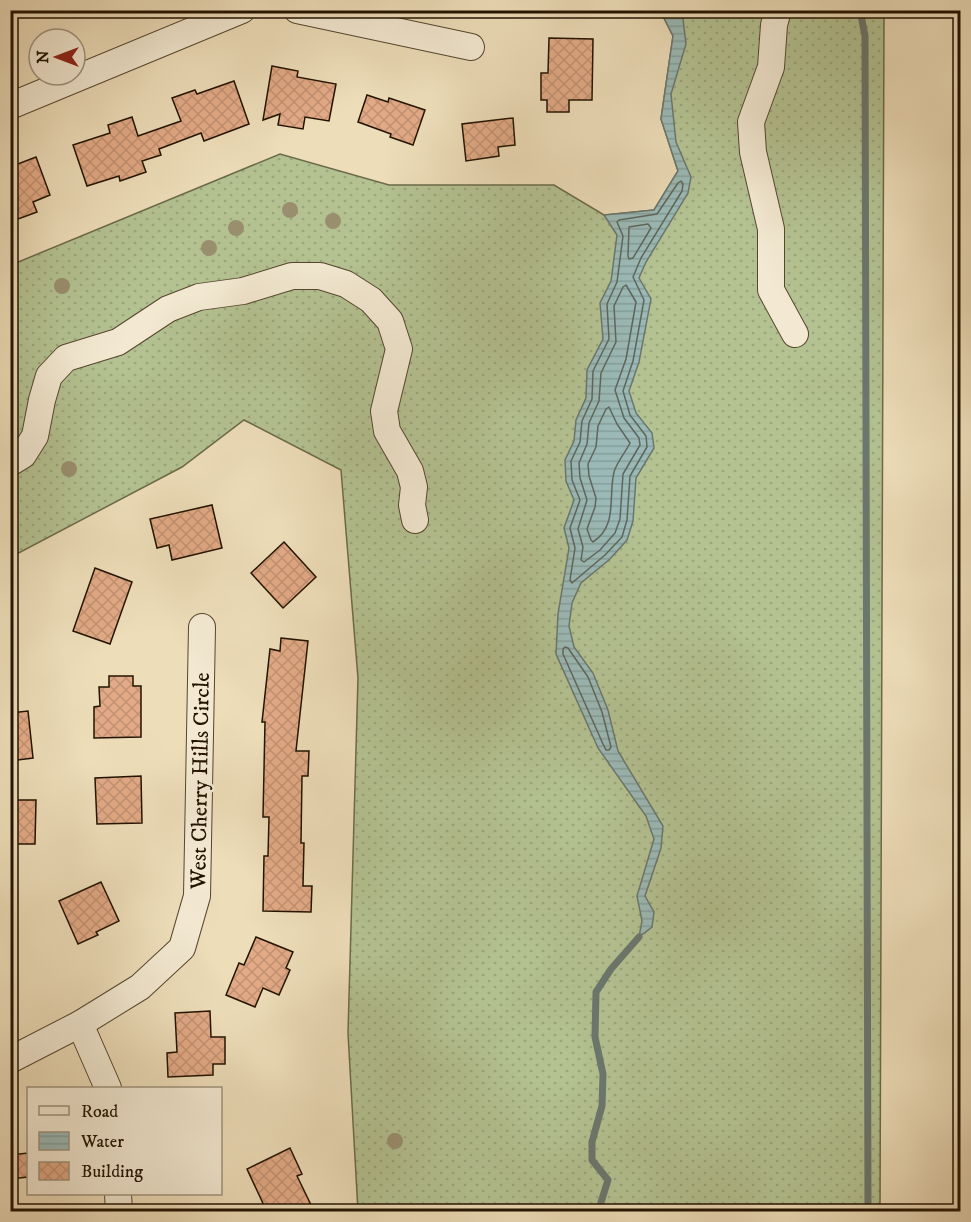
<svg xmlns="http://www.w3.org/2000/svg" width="971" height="1222" font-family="'IM FELL DW Pica',serif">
  <defs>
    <pattern id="grass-dots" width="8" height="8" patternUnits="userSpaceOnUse" patternTransform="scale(1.5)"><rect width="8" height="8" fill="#b4c292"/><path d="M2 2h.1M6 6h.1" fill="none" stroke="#9aa67c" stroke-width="1.8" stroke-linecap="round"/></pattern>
    <pattern id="water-rules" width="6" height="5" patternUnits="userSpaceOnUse" patternTransform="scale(1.5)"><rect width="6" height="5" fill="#9bbab7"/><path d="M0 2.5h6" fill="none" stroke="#859f9c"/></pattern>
    <pattern id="building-cross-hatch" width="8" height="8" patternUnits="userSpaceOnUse" patternTransform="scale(1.5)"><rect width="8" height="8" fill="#e2aa86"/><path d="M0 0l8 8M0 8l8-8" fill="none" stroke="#c29172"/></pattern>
  </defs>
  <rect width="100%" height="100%" fill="#edddb9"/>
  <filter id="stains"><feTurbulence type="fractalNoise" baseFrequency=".00333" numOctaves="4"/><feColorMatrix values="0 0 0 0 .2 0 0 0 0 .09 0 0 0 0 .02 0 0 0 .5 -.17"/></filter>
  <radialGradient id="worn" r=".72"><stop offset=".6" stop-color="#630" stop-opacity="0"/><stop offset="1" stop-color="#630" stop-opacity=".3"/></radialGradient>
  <!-- grass -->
  <polygon fill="url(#grass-dots)" stroke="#6b6a49" stroke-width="1.5" points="665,11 884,11 880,1211 358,1211 348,1033 358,678 341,470 244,420 182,467 11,557 11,265 280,154 389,185 554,185 604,215 654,210 678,171 661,119 673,36 664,18"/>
  <!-- water -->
  <polygon fill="url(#water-rules)" stroke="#6b776e" stroke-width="1.5" points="665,11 682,11 686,44 671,94 676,142 691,177 688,193 646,262 639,278 651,299 639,362 629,391 636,413 652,433 654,448 636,478 633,521 627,540 610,559 581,583 572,603 569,626 574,647 593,673 608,710 618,751 663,826 661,848 645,896 654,912 652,927 639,937 642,921 637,896 654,839 646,816 598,748 556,654 558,614 569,548 564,528 574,500 566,481 565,460 574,441 576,420 586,398 587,370 603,339 600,303 611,281 617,235 604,215 654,210 678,171 661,119 673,36 664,18"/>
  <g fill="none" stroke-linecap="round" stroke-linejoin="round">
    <!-- shore -->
    <g stroke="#5e665c" stroke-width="1.5">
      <polygon points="681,181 683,184 682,191 641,258 633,277 644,300 633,361 623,391 630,415 646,436 647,447 630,476 627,520 622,537 605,555 572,583 570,580 575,548 570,528 580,500 572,480 571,461 580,442 582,421 592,399 593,371 609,339 607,304 617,282 623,236 617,222 619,220 657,214 678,183"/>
      <polygon points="648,224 651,228 633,258 629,259 628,256 629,227"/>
      <polygon points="626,285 636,302 626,359 615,390 624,418 639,438 640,445 623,474 620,519 615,533 600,550 584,562 581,560 583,547 578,529 587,500 580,478 579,463 587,444 589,423 599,401 601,373 616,342 614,306 623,287"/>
      <path d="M609 407 617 424 630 443C625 453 617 462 614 472 608 497 618 526 593 542L591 540 587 529 595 507 596 498 589 476 588 464 596 447 598 426 606 409Z"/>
      <polygon points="565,647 568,648 588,677 602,712 611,747 609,750 606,750 603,744 563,654 563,649"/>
    </g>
    <!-- stream -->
    <g stroke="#6b776e" stroke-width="7">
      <polyline points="860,10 865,36 868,1212"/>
      <polyline points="598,1212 608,1180 592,1160 592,1142 602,1106 603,1074 595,1037 596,992 611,969 639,937"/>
    </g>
  </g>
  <!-- building -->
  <g fill="url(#building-cross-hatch)" stroke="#221300" stroke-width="1.5">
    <polygon points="549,38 593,39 592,100 569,100 569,112 547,112 547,100 541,100 541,73 548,73"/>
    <polygon points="272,66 298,71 297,77 336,84 329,121 305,117 303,129 278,125 280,114 263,120"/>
    <polygon points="234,81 249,124 204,141 201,133 159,149 161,155 142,161 146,172 120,181 119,176 87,186 73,145 110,133 108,125 132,117 138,136 181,121 172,98 195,90 197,94"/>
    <polygon points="367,95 388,102 389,98 425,110 413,145 390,137 391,134 358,122"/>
    <polygon points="513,118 515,145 498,147 499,156 466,161 462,124"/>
    <polygon points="36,157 50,195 33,202 37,212 10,222 10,167"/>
    <polygon points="212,505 222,548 172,560 169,545 157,548 150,519"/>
    <polygon points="284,542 316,577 283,608 251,573"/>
    <polygon points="95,568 132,582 110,644 73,631"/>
    <polygon points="281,638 308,641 296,751 309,751 308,776 302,776 301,843 304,843 303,886 312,886 311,912 263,911 264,856 268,856 269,817 263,817 265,722 262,722 270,649 280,651"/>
    <polygon points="109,676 133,676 133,686 141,686 141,737 94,738 94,707 100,706 99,687 109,687"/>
    <polygon points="28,711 33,758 10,761 10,713"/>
    <polygon points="141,776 142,823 97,824 95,778"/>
    <polygon points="10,800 36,800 35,844 10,844"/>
    <polygon points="101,882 119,921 96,932 98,935 78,944 59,901"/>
    <polygon points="256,937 293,952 286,968 290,970 279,995 263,988 255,1007 226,995 239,963 244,965"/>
    <polygon points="210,1011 211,1037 225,1037 225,1064 213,1064 213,1075 168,1077 167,1053 177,1052 175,1013"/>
    <polygon points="290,1148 302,1174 297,1176 312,1207 302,1212 267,1212 247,1169"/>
    <polygon points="28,1153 28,1177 10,1179 10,1155"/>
  </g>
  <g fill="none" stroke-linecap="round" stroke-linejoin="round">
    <!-- minor casing -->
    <g stroke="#55462e" stroke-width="28">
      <g id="minor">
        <polyline points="297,10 471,47"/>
        <polyline points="778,10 774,25 771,67 751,122 753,152 771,229 771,290 795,334"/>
        <polyline points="10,106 242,10"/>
        <polyline points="10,463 23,455 35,436 42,400 49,376 66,358 118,342 168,309 199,297 243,291 292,276 320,276 346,284 371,300 390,321 399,349 384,411 387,431 410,471 414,487 412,505 415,520"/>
        <polyline points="80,1024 108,1088"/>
        <polyline points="10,1060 80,1024 140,987 182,948 197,896 202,627"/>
        <polyline points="118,1194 119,1212"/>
      </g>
    </g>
    <!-- minor -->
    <use href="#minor" stroke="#f3e9d2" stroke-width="26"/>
  </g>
  <!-- trees -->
  <g fill="#998f6f">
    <circle cx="290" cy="210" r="8"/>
    <circle cx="333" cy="221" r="8"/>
    <circle cx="236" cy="228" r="8"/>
    <circle cx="209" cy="248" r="8"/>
    <circle cx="62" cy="286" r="8"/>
    <circle cx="69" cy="469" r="8"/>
    <circle cx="395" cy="1141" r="8"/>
  </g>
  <g text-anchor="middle" stroke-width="5" stroke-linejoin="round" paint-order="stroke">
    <!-- street labels -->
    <g font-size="22" fill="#221300" stroke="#f3e9d2">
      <text transform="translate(199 781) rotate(-89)" y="8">West Cherry Hills Circle</text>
    </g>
  </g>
  <!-- margin -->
  <rect width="971" height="1222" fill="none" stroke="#edddb9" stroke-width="36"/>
  <rect x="12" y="12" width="947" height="1198" fill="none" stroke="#221300" stroke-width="3"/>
  <rect x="18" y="18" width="935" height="1186" fill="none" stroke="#221300" stroke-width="1.5"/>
  <!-- legend -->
  <rect x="27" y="1087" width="195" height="108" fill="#f3e9d2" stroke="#9f937e" stroke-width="1.5"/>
  <rect x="39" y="1106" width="30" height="9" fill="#f3e9d2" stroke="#9f937e" stroke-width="1.5"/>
  <text x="81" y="1117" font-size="18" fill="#221300">Road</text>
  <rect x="39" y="1132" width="30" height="18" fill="url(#water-rules)" stroke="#9f937e" stroke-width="1.5"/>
  <text x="81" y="1147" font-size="18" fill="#221300">Water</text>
  <rect x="39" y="1162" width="30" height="18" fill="url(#building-cross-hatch)" stroke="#9f937e" stroke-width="1.5"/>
  <text x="81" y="1177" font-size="18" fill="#221300">Building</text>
  <!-- north arrow -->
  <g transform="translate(57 57) rotate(270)"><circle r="28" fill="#f3e9d2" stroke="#9f937e" stroke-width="1.5"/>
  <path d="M0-4.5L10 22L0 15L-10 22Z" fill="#8f2418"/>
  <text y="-9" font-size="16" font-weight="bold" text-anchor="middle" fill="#221300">N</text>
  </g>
  <rect width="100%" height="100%" filter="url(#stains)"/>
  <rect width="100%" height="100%" fill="url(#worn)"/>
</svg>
